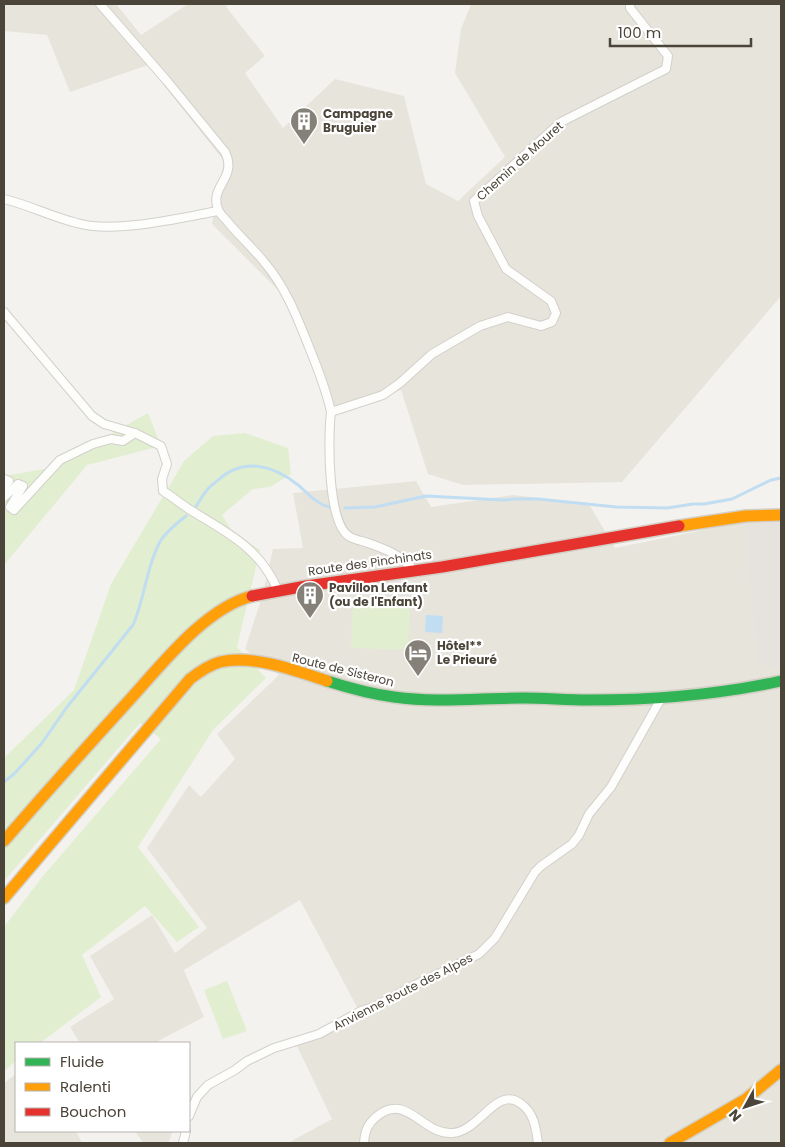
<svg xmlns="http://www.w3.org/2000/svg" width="785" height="1147" font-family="Poppins,sans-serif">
  <rect width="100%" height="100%" fill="#f4f2ee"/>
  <!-- residential -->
  <g fill="#e7e4dc">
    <polygon points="4,4 116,4 141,35 188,4 226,4 227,8 265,56 245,73 283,128 335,79 404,96 426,184 458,201 505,157 455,73 461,29 471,4 781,4 781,296 622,482 463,485 428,474 401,390 329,414 298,310 212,224 224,161 148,65 70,92 47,35 4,31"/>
    <polygon points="416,481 431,507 513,495 589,504 615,548 743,522 781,524 781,1143 288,1143 332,1119 295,1042 359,1011 300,900 184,970 204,1017 158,1041 158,1043 80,1043 70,1027 114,999 90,956 152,915 175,953 207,928 147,848 189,785 201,797 235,759 217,734 279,675 245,649 262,597 273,549 303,548 293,493"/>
    <polygon points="16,1074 16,1131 76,1131 82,1143 4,1143 4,1083"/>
    <polygon points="135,1131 173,1131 168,1143 143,1143"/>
  </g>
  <!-- green -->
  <g fill="#e1eecf">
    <polygon points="148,413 161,446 87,465 4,565 4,476 50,468"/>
    <polygon points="245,433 288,448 291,474 270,487 253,489 222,515 232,531 260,550 237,647 266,678 213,730 138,847 199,927 177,942 145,906 82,955 101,997 40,1043 16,1043 16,1061 4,1071 4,927 43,876 161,739 140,723 4,881 4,758 74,690 111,584 184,461 213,436"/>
    <polygon points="353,599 410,601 408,650 351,648"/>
    <polygon points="227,981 247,1031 223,1039 204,990"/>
  </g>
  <!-- parking -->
  <polygon fill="#e6e3df" points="781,522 781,667 757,664 746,523"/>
  <!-- water -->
  <polygon fill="#c0ddf1" points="426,615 443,616 442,633 425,632"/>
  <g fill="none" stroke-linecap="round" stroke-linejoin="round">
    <!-- stream -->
    <g stroke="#c0ddf1" stroke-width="3">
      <polyline points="345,508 375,507 426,496 503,500 515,499 538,499 616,507 667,508 693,504 704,504 732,499 771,480 781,478"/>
      <path d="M194 509C199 503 202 496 207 490 210 486 215 483 218 480 244 457 273 465 298 485 308 493 316 504 329 507"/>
      <path d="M4 782 15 773 42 743 67 707 133 625C145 598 146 567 161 540 167 531 177 523 186 516"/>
    </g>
    <!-- street casing -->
    <g stroke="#d2d0cb" stroke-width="10">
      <g id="street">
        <path d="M100 4 167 81 225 152C238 178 209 186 218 209 219 213 223 217 227 221 239 236 253 248 265 263 286 288 297 317 309 347 318 369 326 389 331 412"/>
        <path d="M4 199C29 205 52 217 77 223 114 234 180 218 218 211"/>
        <polyline points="4,312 92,416 104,424 135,433"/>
        <polyline points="4,479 9,481 4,487"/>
        <path d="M4 497 18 484 23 486 10 507 14 510 60 460 93 444 111 439 123 441 135 433 161 446 167 464 162 479 163 491C173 497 182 505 192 511 228 533 261 549 278 591"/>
        <path d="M414 570C400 555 388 550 368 543 362 541 356 540 350 537 327 525 328 436 331 412L383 395 400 383 432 354 480 326 508 317 541 326 552 322 556 313 551 301 506 269 478 216 474 201 561 122 666 69 668 56 630 8V4"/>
        <polyline points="189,1116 197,1097 208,1085 235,1070 247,1061 274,1048 319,1034 361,1011 376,1006 413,986 479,954 495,938 535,872 541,866 572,844 579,835 589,814 611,787 662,697"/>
        <polyline points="183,1143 186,1131"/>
        <path d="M364 1143C365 1131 367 1125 376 1117 407 1091 422 1135 452 1133 479 1132 496 1086 520 1103 534 1112 536 1128 538 1143"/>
      </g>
    </g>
    <!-- fast casing -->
    <g stroke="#d3cfc5" stroke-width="14">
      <path id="fast" d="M327 681C349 688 371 694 394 697 437 703 480 698 523 698 545 698 566 700 588 700 653 700 717 695 781 681"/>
    </g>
    <!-- slow casing -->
    <g stroke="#d3cfc5" stroke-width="14">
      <g id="slow">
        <polyline points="679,526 746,516 781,515"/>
        <path d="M4 841C43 796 83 751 123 707 157 671 202 609 252 596"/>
        <path d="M4 898 190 679C199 672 209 665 220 662 252 654 297 671 327 681"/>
        <polyline points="670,1143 746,1099 781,1070"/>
      </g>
    </g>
    <!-- jam casing -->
    <g stroke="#d3cfc5" stroke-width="14">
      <polyline id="jam" points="252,596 306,586 442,567 679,526"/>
    </g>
    <!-- street -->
    <use href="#street" stroke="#fdfdfc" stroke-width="8"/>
    <!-- fast -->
    <use href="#fast" stroke="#30b455" stroke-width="11"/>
    <!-- slow -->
    <use href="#slow" stroke="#ff9f0a" stroke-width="11"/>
    <!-- jam -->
    <use href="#jam" stroke="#e5322d" stroke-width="11"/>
  </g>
  <!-- icons -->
  <defs>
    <g id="building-pin" transform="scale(1.4375)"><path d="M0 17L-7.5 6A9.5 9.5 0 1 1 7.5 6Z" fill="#868178" stroke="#fff"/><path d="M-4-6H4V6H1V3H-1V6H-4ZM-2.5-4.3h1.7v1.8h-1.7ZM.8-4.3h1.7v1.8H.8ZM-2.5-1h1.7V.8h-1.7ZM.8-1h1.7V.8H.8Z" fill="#fff"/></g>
    <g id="hotel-pin" transform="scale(1.4375)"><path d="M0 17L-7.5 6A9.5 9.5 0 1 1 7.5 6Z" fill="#868178" stroke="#fff"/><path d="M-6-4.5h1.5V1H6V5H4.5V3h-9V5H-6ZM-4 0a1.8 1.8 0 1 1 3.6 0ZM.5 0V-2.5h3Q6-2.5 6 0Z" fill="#fff"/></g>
  </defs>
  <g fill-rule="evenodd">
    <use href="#building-pin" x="304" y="121"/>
    <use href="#building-pin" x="310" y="595"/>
    <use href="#hotel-pin" x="418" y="653"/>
  </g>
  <g text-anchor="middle" stroke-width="4.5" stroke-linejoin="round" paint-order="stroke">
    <!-- poi labels -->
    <g font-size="12" font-weight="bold" fill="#4b4439" stroke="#fff" text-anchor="start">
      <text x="323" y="118">Campagne<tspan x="323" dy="14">Bruguier</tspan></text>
      <text x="329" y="592">Pavillon Lenfant<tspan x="329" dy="14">(ou de l'Enfant)</tspan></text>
      <text x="437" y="650">Hôtel**<tspan x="437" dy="14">Le Prieuré</tspan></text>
    </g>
    <!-- street labels -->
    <g font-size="12" fill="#4b4439" stroke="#fff">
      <text transform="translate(520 161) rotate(-42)" y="4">Chemin de Mouret</text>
      <text transform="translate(370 563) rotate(-8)" y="4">Route des Pinchinats</text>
      <text transform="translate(343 670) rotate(14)" y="4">Route de Sisteron</text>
      <text transform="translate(403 992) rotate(-27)" y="4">Anvienne Route des Alpes</text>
    </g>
  </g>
  <!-- border -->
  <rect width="785" height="1147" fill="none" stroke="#4b4439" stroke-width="10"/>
  <!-- legend -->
  <rect x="15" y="1042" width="175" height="90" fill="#ffffff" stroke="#b7b4b0"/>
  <rect x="25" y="1058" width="25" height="8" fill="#30b455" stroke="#b7b4b0"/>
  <text x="60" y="1067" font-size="15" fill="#4b4439">Fluide</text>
  <rect x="25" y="1083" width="25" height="8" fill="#ff9f0a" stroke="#b7b4b0"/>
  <text x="60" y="1092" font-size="15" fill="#4b4439">Ralenti</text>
  <rect x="25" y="1108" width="25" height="8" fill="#e5322d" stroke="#b7b4b0"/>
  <text x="60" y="1117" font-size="15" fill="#4b4439">Bouchon</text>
  <!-- north arrow -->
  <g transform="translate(745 1107) rotate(230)" stroke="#ffffff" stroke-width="4" paint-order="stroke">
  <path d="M0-4L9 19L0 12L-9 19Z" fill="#4b4439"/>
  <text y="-8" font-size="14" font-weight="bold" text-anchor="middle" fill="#4b4439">N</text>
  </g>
  <!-- scale -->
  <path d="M610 38v8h141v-8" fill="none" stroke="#4b4439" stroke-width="2.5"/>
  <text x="618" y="38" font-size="15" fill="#4b4439" stroke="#ffffff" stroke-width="4" paint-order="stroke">100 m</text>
</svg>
